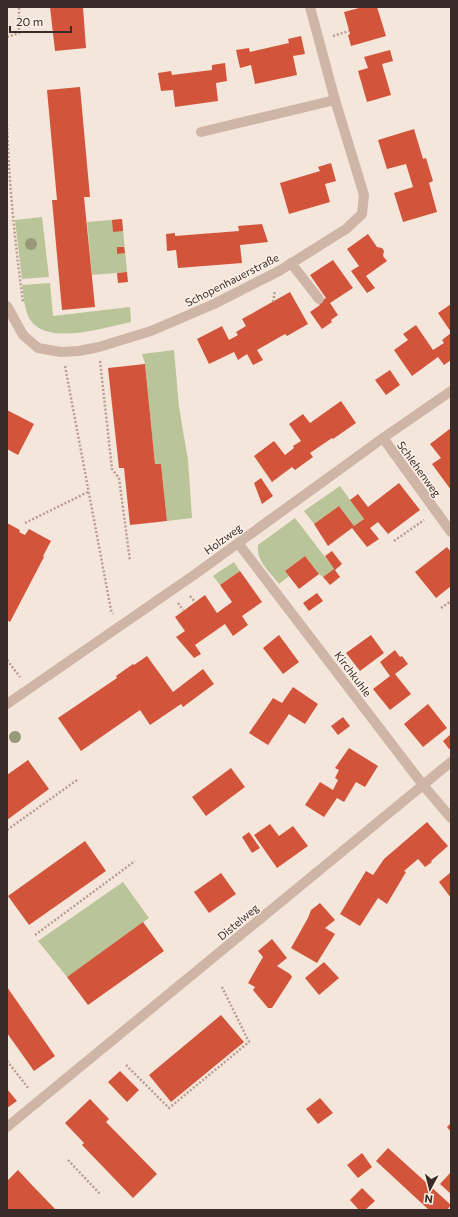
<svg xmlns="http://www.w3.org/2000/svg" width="458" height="1217" font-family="Commissioner,sans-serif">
  <rect width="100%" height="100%" fill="#f4e6da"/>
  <!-- green -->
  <g fill="#b9c599">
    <polygon points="42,217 49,277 22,279 15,220"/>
    <polygon points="122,219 127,272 92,275 87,222"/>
    <path d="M50 283 53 316 130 307 131 322C105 327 50 346 31 321 24 311 24 296 22 285Z"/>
    <polygon points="174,350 179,407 188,460 192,518 167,521 161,464 155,464 145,364 142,354"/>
    <polygon points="340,486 364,519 354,526 339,506 314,524 304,511"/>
    <path d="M295 518 334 569 323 577 319 574 305 556 285 571 289 576 279 584C270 572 256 561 258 545Z"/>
    <polygon points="234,562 240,571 220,585 213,576"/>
    <polygon points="123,882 149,918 67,977 38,941"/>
  </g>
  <!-- building -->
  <g fill="#d2553b">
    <polygon points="50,7 83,7 86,48 55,51"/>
    <polygon points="358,7 377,7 386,36 351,46 348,35 350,34 344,12 359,8"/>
    <polygon points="301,36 305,54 293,56 297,75 255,84 251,65 240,68 236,50 249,48 250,52 289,43 288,39"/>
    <polygon points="390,50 393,61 382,64 391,95 367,102 358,71 368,68 364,57"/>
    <polygon points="225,63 227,81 216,83 218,101 175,107 173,90 161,91 158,73 171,71 172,75 212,70 212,65"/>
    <polygon points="80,87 90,197 84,197 95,307 62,310 52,200 57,200 47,90"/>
    <polygon points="414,129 423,159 426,158 433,181 429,183 437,212 403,222 394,193 413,187 406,164 387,169 378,140"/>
    <polygon points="331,163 336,181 325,184 330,202 289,214 280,183 320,171 318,167"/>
    <polygon points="122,219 123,231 113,232 112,220"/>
    <polygon points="262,224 268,242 240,245 242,263 178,268 176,250 167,251 166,234 175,233 175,236 239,231 238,226"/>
    <polygon points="368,234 377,247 382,248 384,251 383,256 387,261 366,276 375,288 367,293 351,271 359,266 347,249"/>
    <polygon points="117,247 124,247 125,253 117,254"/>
    <polygon points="333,260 353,288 330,303 338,315 331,320 332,322 322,329 310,312 320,305 318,303 326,298 310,275"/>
    <polygon points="127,272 128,282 118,283 117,273"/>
    <polygon points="290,292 308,324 287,336 285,334 257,350 263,360 253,365 247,354 238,360 234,352 209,364 197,339 222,326 229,340 238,335 236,332 246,326 242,319"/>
    <polygon points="451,304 451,332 438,313"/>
    <polygon points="416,325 433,350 444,343 442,340 451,333 451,360 444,365 438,357 412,376 394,350 408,340 403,334"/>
    <polygon points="145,364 155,464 161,464 167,521 130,525 124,468 119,468 108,368"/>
    <polygon points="390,370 400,385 386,395 375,380"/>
    <polygon points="341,401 356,423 333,439 332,438 310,453 313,457 295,470 292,467 272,482 254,456 274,441 285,455 294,448 293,446 301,441 289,424 303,414 310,423"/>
    <polygon points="7,410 34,424 18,455 7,449"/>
    <polygon points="451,428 451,490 432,464 441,458 430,444"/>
    <polygon points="261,478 273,496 262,504 254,483"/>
    <polygon points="399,483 420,510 388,534 378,522 370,528 379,539 367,547 352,528 328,546 314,524 339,506 354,526 364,519 350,500 358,494 368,507"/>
    <polygon points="7,523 20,530 19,532 25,535 29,529 51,541 43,556 44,557 10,622 7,620"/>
    <polygon points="447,547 451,552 451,586 436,598 415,572"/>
    <polygon points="332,551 342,564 335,570 340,577 330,585 323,577 334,569 325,556"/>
    <polygon points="305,556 319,574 299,589 285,571"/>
    <polygon points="240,571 262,602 242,616 248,625 233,636 225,624 195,645 201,654 194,658 176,637 185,631 175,617 205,595 217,613 232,602 220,585"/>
    <polygon points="317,593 323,601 309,611 303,603"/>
    <polygon points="279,635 299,662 283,674 263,648"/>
    <polygon points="371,635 384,653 360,671 346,653"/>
    <polygon points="395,650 400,657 402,656 408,664 395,674 411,694 390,710 373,689 390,676 380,662"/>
    <polygon points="147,656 173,692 203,669 214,684 183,707 181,704 150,725 140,710 81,751 58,718 117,678 116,676 133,664 134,665"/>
    <polygon points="293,687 318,704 305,724 289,714 268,745 249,733 273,698 282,703"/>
    <polygon points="428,704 447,728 423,747 404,724"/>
    <polygon points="343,717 350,726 338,735 331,726"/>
    <polygon points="451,734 451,748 449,749 443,741"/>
    <polygon points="349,748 378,766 365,787 356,782 344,802 337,798 324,817 305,805 320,782 333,790 338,780 335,778 339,770 335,768"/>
    <polygon points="28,760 49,789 7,820 7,775"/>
    <polygon points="231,768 245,787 206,816 192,797"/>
    <polygon points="427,822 448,846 431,861 432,862 425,867 418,859 404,871 406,872 387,904 378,898 360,926 340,914 366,871 373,875 384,859"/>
    <polygon points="270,824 279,836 293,826 308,846 277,868 254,835"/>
    <polygon points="249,832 260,848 252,853 242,837"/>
    <polygon points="85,841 106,871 29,925 8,896"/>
    <polygon points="451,872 451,898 439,882"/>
    <polygon points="221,873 236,894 209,913 194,892"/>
    <polygon points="320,903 335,920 325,928 335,934 317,963 291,948 308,918 311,910"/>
    <polygon points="143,922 164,951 88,1005 67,977"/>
    <polygon points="272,939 287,958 277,966 290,974 292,977 272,1008 268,1008 253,990 255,987 248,983 263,957 258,951"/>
    <polygon points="324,962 339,978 319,995 305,978"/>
    <polygon points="7,987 55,1056 34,1071 7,1033"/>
    <polygon points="221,1015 244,1042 171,1102 149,1075"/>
    <polygon points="120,1071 139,1090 127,1102 108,1082"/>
    <polygon points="7,1089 17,1101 7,1108"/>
    <polygon points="320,1098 333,1113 318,1124 306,1109"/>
    <polygon points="90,1099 109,1119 106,1122 157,1174 133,1198 82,1145 84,1143 65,1123"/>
    <polygon points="451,1123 451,1132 447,1127"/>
    <polygon points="388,1148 451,1205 447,1210 429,1210 376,1161"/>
    <polygon points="362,1153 372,1167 358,1178 347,1165"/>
    <polygon points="18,1170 30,1183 56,1210 9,1210 7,1208 7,1181"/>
    <polygon points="451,1172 451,1194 440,1184"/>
    <polygon points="362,1188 375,1201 365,1210 359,1210 350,1200"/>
  </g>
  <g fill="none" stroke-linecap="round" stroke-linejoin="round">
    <!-- path -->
    <g stroke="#ba9e8f" stroke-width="2.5" stroke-dasharray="2 2" stroke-linecap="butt">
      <polyline points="333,36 349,31"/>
      <polyline points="7,37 19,33 19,7"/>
      <path d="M7 124C9 184 15 242 23 302"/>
      <polyline points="273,302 275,291"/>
      <polyline points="100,361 112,469 119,478 130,561"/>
      <polyline points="65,366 111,610 113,614"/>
      <polyline points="25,523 88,492"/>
      <polyline points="394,541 424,520"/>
      <polyline points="190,596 195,602"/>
      <polyline points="178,603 183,610"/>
      <polyline points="441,608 451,601"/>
      <polyline points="7,660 20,677"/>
      <polyline points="7,830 77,780"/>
      <polyline points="35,935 135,861"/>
      <polyline points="7,1061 29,1089"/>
      <polyline points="126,1065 169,1108 249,1042 222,987"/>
      <polyline points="68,1160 100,1194"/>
    </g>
    <!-- lane -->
    <polyline stroke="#ceb5a5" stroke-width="10" points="291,263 319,299"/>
    <!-- street -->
    <g stroke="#ceb5a5" stroke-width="10">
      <polyline points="201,132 335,100"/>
      <polyline points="7,306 23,335 38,348 61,352 79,351 99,347 151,331 214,304 279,271 346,229 362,214 364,195 335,100 310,7"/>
      <polyline points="383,438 451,532"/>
      <polyline points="238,543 423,785 451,818"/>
      <polyline points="7,704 194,575 383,438 451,391"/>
      <polyline points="7,1127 451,762"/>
    </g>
  </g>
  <!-- trees -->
  <g fill="#979978">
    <circle cx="31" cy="244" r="6"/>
    <circle cx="15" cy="737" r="6"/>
  </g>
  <g text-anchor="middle" stroke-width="3" stroke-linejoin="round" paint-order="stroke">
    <!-- street labels -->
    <g font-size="11" fill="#392b27" stroke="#fbf1e7">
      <text transform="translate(232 280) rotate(-27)" y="4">Schopenhauerstraße</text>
      <text transform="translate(419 469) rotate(54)" y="4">Schlehenweg</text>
      <text transform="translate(223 539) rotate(-36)" y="4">Holzweg</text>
      <text transform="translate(353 674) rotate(53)" y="4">Kirchkuhle</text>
      <text transform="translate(238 922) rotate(-40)" y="4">Distelweg</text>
    </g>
  </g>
  <!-- border -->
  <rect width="458" height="1217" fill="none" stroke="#392b27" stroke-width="16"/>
  <!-- north arrow -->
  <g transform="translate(430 1189) rotate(187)" stroke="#fbf1e7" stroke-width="3" paint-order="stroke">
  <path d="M0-3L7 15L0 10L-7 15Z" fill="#392b27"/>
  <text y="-6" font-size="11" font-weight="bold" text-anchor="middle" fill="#392b27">N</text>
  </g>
  <!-- scale -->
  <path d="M10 26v6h61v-6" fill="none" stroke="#392b27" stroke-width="2"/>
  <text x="16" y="26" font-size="12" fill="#392b27" stroke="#fbf1e7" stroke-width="3" paint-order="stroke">20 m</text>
</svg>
